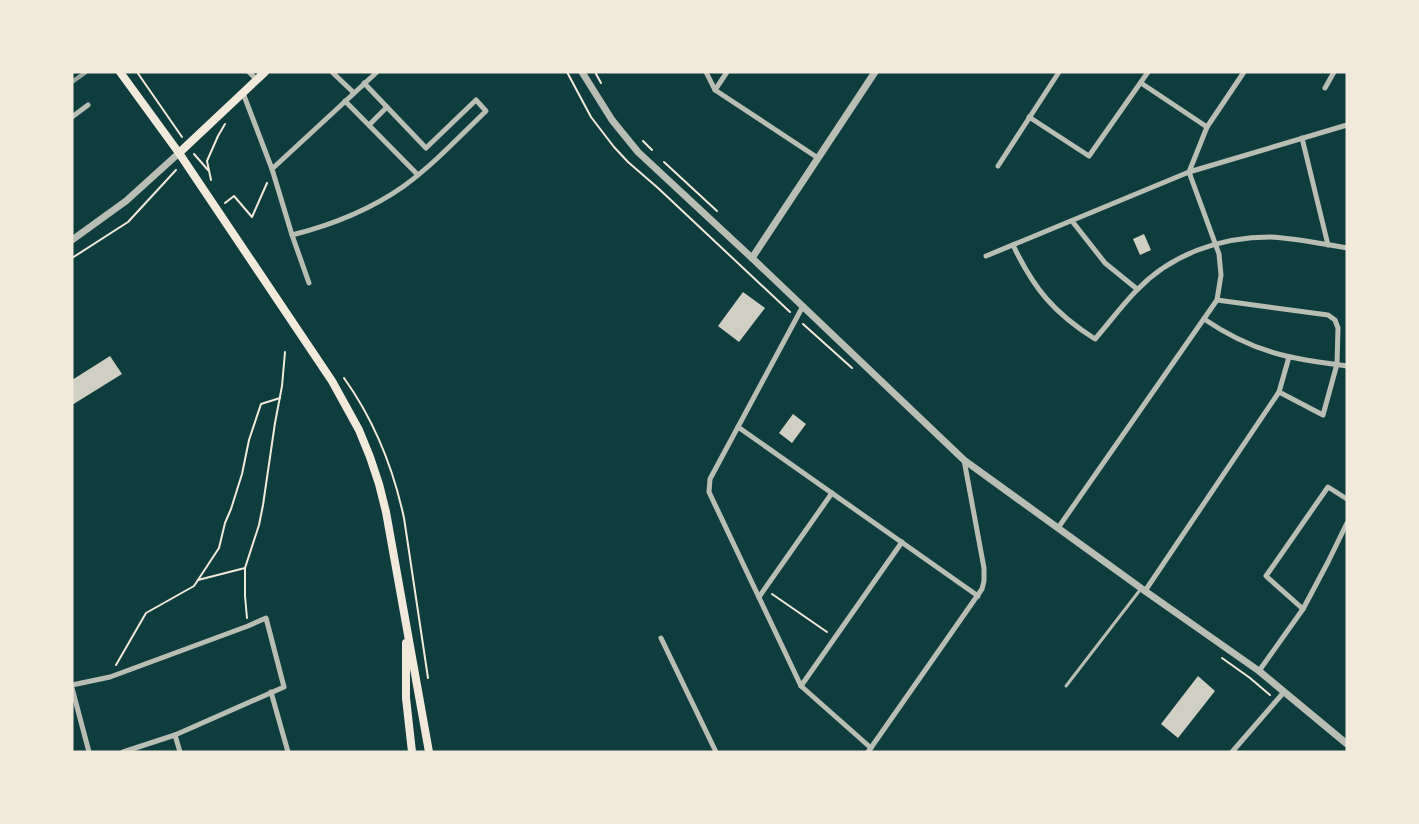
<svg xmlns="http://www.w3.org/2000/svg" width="1419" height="824" font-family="'Noto Sans',sans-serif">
  <rect width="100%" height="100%" fill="#0f3d3e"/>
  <!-- building -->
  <g fill="#cfcfc3">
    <polygon points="1144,234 1151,250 1140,255 1133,239"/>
    <polygon points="743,292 765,308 739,342 718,326"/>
    <polygon points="110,356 122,374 72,405 72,380"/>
    <polygon points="793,414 806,424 792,443 779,433"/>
    <polygon points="1198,676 1215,691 1178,738 1161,724"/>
  </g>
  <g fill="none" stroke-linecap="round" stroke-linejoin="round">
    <!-- path -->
    <g stroke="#f1e9da" stroke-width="2">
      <polyline points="137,72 182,137"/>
      <polyline points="567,72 591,117 614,147 628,162 658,188 790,312"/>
      <polyline points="595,72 601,83"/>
      <polyline points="643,141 652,150"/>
      <polyline points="194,154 208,170"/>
      <polyline points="664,162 717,211"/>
      <polyline points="211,180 207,161 218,136 225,124"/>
      <polyline points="225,203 234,196 252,217 267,183"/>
      <polyline points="72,258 128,222 176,170"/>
      <polyline points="803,324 852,368"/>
      <path d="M344 378C374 420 393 467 404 518L428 678"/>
      <polyline points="198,580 245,568"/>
      <polyline points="772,594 827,632"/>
      <polyline points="247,618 245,596 245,568 259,525 263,505 275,423 282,386 285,352"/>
      <polyline points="1222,658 1250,678 1270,695"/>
      <polyline points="116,665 146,613 194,586 219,548 225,523 231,509 242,474 249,440 261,404 280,398"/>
    </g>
    <!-- service -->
    <polyline stroke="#b8beb3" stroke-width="3" points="1066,686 1140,590"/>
    <!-- minor -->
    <g stroke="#b8beb3" stroke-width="5">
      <polyline points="249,72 257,80"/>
      <polyline points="332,72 354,93"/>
      <polyline points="706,72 715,90 818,158"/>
      <polyline points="1141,83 1207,127"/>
      <polyline points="1325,88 1334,72"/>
      <polyline points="715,90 727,72"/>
      <polyline points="243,93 272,169 292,235 309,283"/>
      <polyline points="345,101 418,175"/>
      <polyline points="72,117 88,105"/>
      <polyline points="1029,117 1089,156 1148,72"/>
      <polyline points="369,125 387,107"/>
      <polyline points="1302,138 1328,245"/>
      <polyline points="998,166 1059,72"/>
      <polyline points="272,169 377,72"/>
      <polyline points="1072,221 1105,263 1137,289"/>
      <path d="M292 235C332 225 370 210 404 186 434 164 459 137 486 111L476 100 426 148 364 83"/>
      <path d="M1013 245C1034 289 1054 313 1095 339 1109 323 1122 305 1137 290 1171 254 1221 237 1270 237 1295 238 1322 244 1347 248"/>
      <polyline points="986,256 1189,172 1347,125"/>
      <polyline points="1217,300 1328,315 1335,320 1338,328 1337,364 1323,415 1279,392"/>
      <polyline points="803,306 710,479 709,492 801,686 871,748"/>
      <path d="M1204 319C1229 336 1256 349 1286 356 1306 361 1327 363 1347 366"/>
      <polyline points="738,427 978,596"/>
      <polyline points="1058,528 1217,300 1221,275 1219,254 1189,172 1207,127 1244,72"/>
      <polyline points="1145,591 1279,392 1289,357"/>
      <polyline points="759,597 832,493"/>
      <polyline points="1303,609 1266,576 1328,487 1347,499"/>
      <polyline points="661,638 716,752"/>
      <polyline points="1259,671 1303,609 1328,562 1347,523"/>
      <polyline points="72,685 110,677 248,626 266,618 284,687 175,735 123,752"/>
      <polyline points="801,686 902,542"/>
      <polyline points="72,688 89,752"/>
      <polyline points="271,692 288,752"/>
      <polyline points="175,735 180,752"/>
      <polyline points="868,752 982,589 984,581 984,568 964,460"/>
      <polyline points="1232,752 1284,692"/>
    </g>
    <!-- tertiary -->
    <g stroke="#b8beb3" stroke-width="7">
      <polyline points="582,72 612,120 638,152 752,258 964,460 1145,591 1259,671 1347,744"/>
      <polyline points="72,240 126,201 179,153"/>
      <polyline points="752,258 875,72"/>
    </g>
    <!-- secondary -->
    <polyline stroke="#f1e9da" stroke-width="8" points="179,153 265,72"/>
    <!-- primary -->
    <g stroke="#f1e9da" stroke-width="8">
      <polyline points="120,72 179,153 332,381 359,430 370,457 379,484 386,512 429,752"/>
      <polyline points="406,643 406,698 412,752"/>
    </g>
    <!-- rail -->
    <polyline stroke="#97a49c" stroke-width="4" points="72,82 86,72"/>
  </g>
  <!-- border -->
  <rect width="1419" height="824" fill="none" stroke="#f1e9da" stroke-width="147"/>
</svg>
